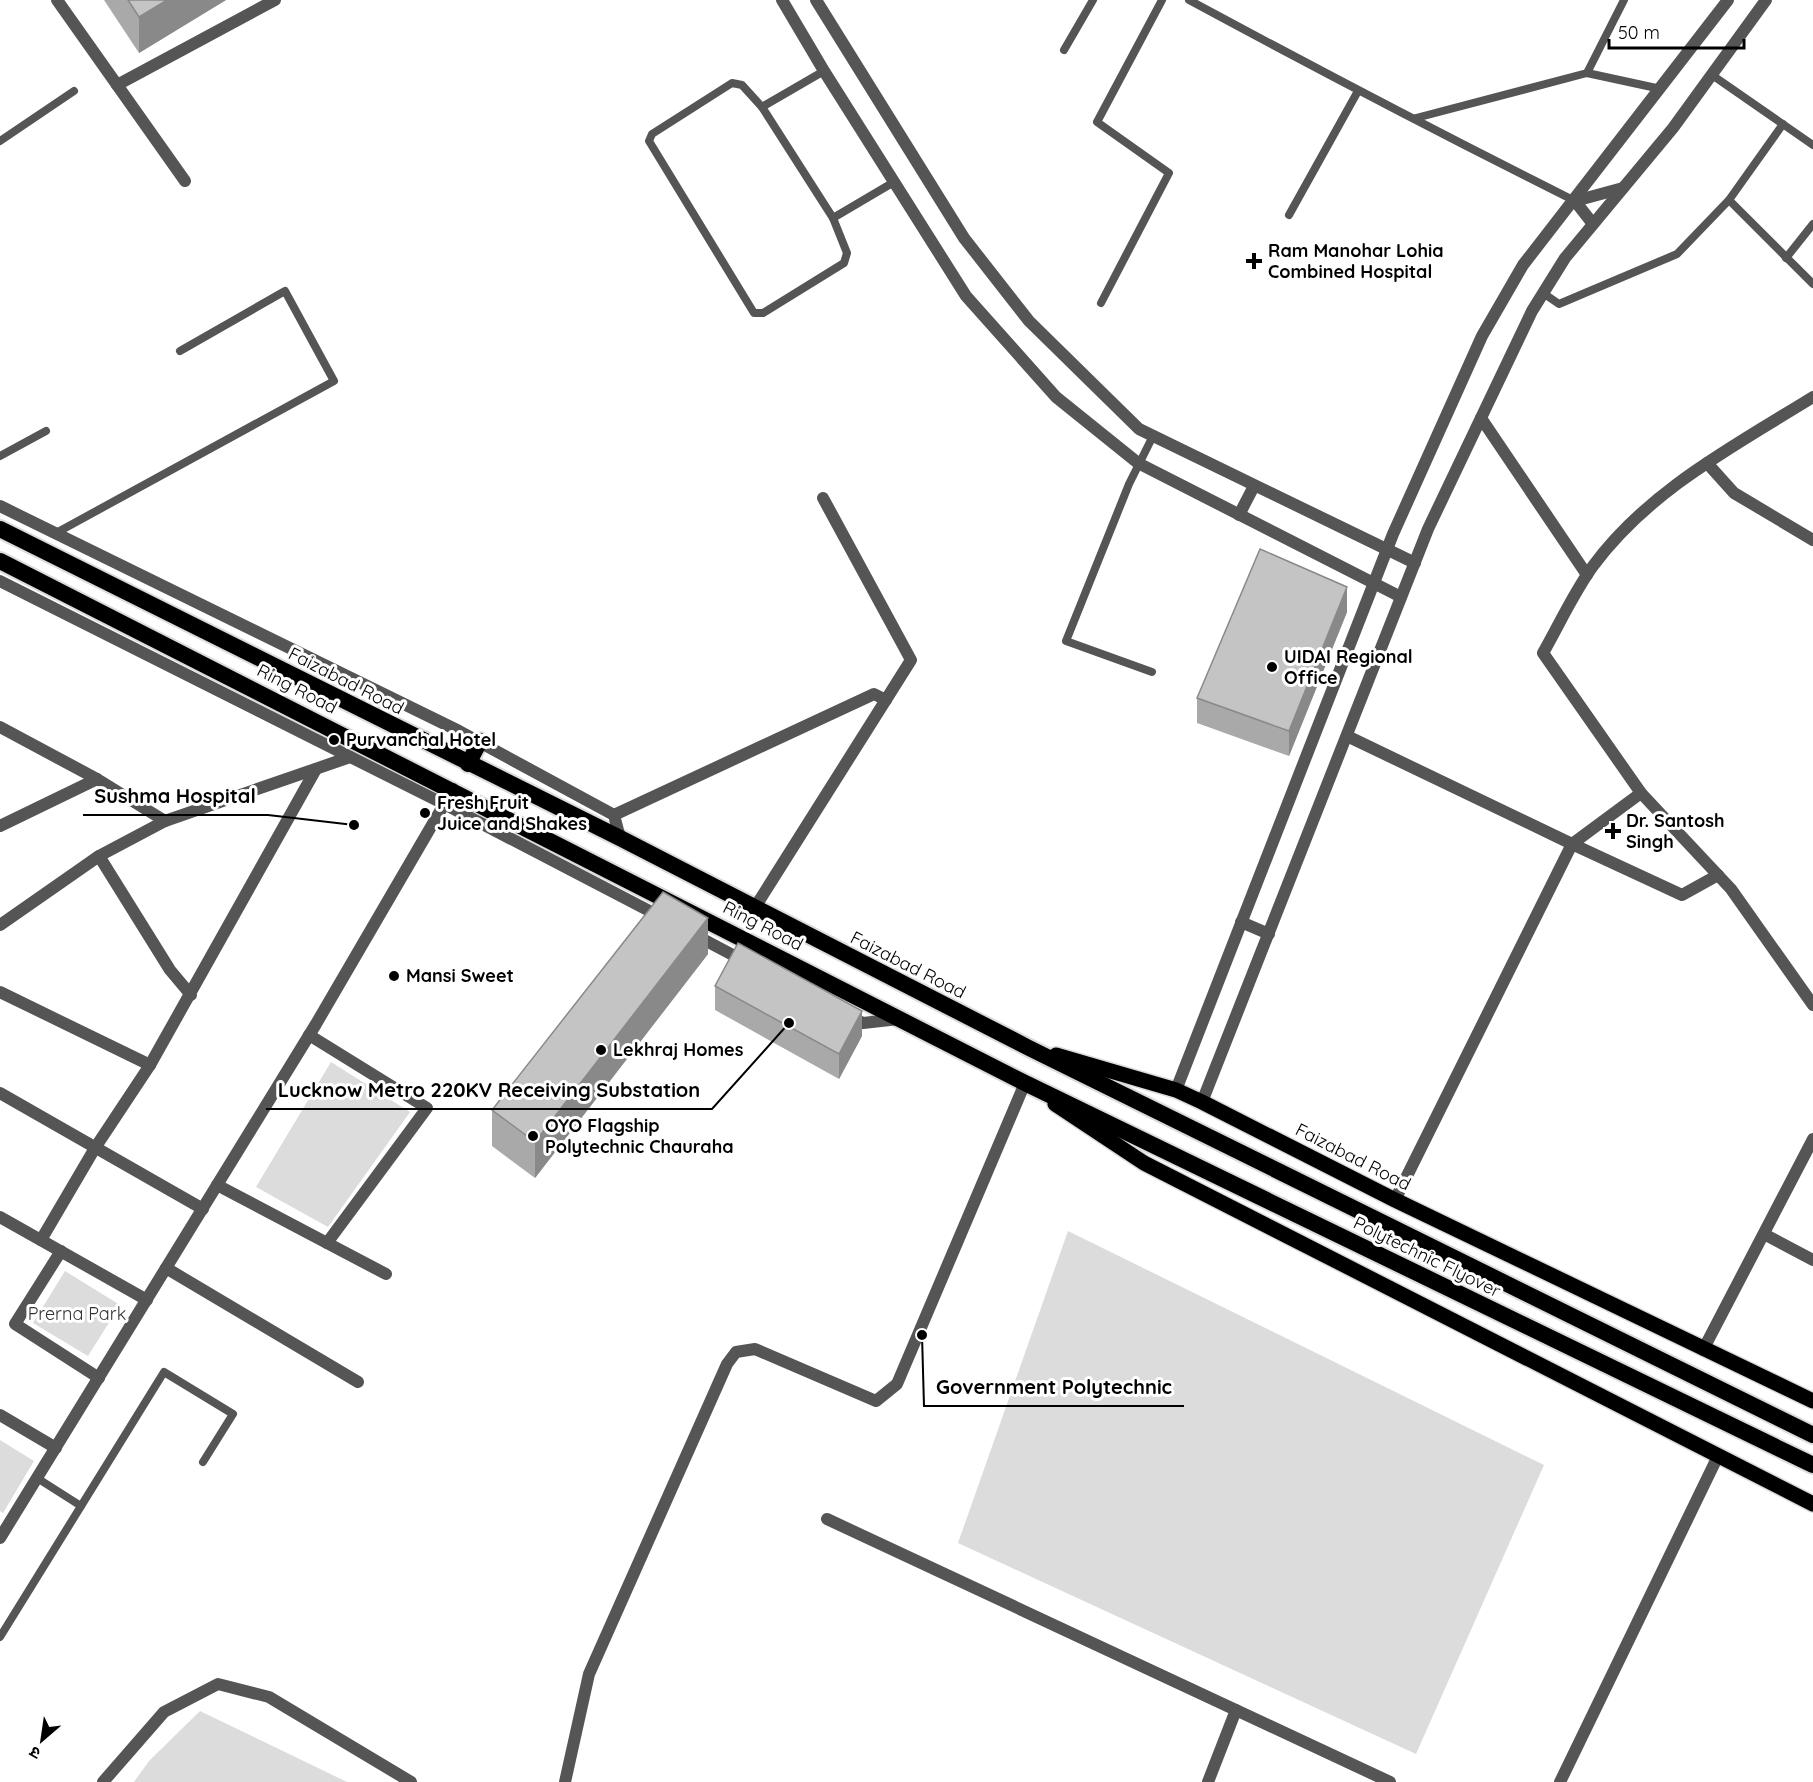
<svg xmlns="http://www.w3.org/2000/svg" width="1813" height="1782" font-family="Quicksand,'Noto Sans Devanagari',sans-serif">
  <rect width="100%" height="100%" fill="#fff"/>
  <!-- green -->
  <g fill="#dcdcdc">
    <polygon points="331,1062 410,1112 328,1227 256,1187"/>
    <polygon points="1068,1231 1544,1465 1416,1754 958,1543"/>
    <polygon points="65,1271 120,1305 88,1356 33,1323"/>
    <polygon points="0,1440 34,1461 3,1513 0,1511"/>
    <polygon points="200,1711 347,1782 134,1782 149,1761"/>
  </g>
  <g fill="none" stroke-linecap="round" stroke-linejoin="round">
    <!-- primary casing -->
    <g stroke="#dbdbdb" stroke-width="18">
      <g id="primary">
        <polyline points="1056,1055 1176,1090 1202,1102 1395,1200 1813,1401"/>
        <polyline points="1055,1104 1144,1163 1813,1504"/>
      </g>
    </g>
    <!-- trunk casing -->
    <g stroke="#dbdbdb" stroke-width="20">
      <g id="trunk">
        <polyline points="0,529 620,838 1029,1048 1813,1435"/>
        <polyline points="0,561 1025,1083 1813,1465"/>
        <polyline points="468,764 480,741"/>
      </g>
    </g>
    <!-- service -->
    <g stroke="#555" stroke-width="8">
      <path d="M1189 0C1317 69 1445 136 1575 201"/>
      <polyline points="1064,50 1093,0"/>
      <polyline points="824,71 762,107 742,85 732,83 652,134 649,141 754,313 763,313 844,263 847,253 833,218 894,182"/>
      <polyline points="1587,73 1624,0"/>
      <polyline points="1712,75 1813,145"/>
      <polyline points="762,107 833,218"/>
      <polyline points="1416,118 1587,73 1661,89"/>
      <polyline points="0,141 74,91"/>
      <polyline points="1729,200 1813,284"/>
      <polyline points="1289,215 1358,91"/>
      <polyline points="1786,258 1813,224"/>
      <polyline points="1543,293 1559,304 1677,254 1729,200 1783,124"/>
      <polyline points="1101,303 1169,173 1097,122 1162,0"/>
      <polyline points="0,456 46,431"/>
      <polyline points="56,533 334,381 285,291 180,351"/>
      <polyline points="1152,672 1066,641 1129,484 1153,436"/>
      <polyline points="37,1478 81,1506"/>
      <polyline points="0,1637 164,1372 233,1414 203,1462"/>
    </g>
    <!-- minor -->
    <g stroke="#555" stroke-width="12">
      <polyline points="57,0 185,181"/>
      <polyline points="782,0 824,71 966,296 1056,397 1138,463 1401,597"/>
      <polyline points="816,0 964,238 1029,321 1139,429 1415,563"/>
      <polyline points="117,85 275,0"/>
      <polyline points="1593,224 1575,201 1623,188"/>
      <polyline points="1481,418 1587,575"/>
      <polyline points="1707,463 1734,493 1813,540"/>
      <polyline points="0,506 459,731 614,815 620,838"/>
      <polyline points="1239,515 1254,486"/>
      <polyline points="0,581 444,804 661,917"/>
      <polyline points="0,727 97,779 165,821"/>
      <polyline points="1347,736 1572,844 1395,1200"/>
      <polyline points="1641,793 1731,889 1813,1005"/>
      <polyline points="614,815 874,694 886,700"/>
      <polyline points="0,826 97,779"/>
      <polyline points="99,856 170,970 191,995"/>
      <path d="M1718 875 1682 895 1572 844 1641 793 1543 653C1559 625 1574 592 1593 566 1649 490 1734 446 1813 397"/>
      <polyline points="754,909 911,660 823,498"/>
      <polyline points="1241,922 1269,934"/>
      <polyline points="695,935 746,962"/>
      <polyline points="0,992 150,1065"/>
      <polyline points="849,1016 863,1023 899,1019"/>
      <polyline points="309,1035 427,1108 327,1243"/>
      <polyline points="1176,1090 1393,534 1482,336 1523,265 1728,0"/>
      <polyline points="0,1093 203,1209"/>
      <polyline points="1202,1102 1428,529 1532,311 1565,258 1673,128 1766,0"/>
      <polyline points="217,1185 386,1274"/>
      <polyline points="0,1217 147,1300"/>
      <polyline points="1764,1234 1813,1260"/>
      <polyline points="41,1240 95,1148 150,1065 316,769"/>
      <polyline points="61,1251 15,1324 99,1378"/>
      <polyline points="166,1268 358,1382"/>
      <polyline points="1703,1350 1813,1139"/>
      <polyline points="0,1415 56,1448"/>
      <polyline points="827,1519 1390,1782"/>
      <polyline points="103,1782 164,1712 218,1684 269,1697 411,1782"/>
      <polyline points="565,1782 589,1674 727,1364 736,1352 755,1349 876,1401 897,1384 1025,1083"/>
      <polyline points="1208,1782 1236,1710"/>
      <polyline points="1560,1782 1718,1456"/>
    </g>
    <!-- tertiary -->
    <g stroke="#555" stroke-width="12">
      <polyline points="0,925 99,856 165,821 350,757"/>
      <polyline points="0,1538 316,1024 453,789"/>
    </g>
    <!-- primary -->
    <use href="#primary" stroke="#000" stroke-width="15"/>
    <!-- trunk -->
    <use href="#trunk" stroke="#000" stroke-width="16"/>
  </g>
  <!-- wall -->
  <g fill="#a9a9a9">
    <polygon points="104,0 226,0 139,53"/>
    <polygon points="1347,612 1289,756 1197,723 1197,698"/>
    <polygon points="708,954 535,1178 492,1146 492,1110"/>
    <polygon points="715,986 862,1036 839,1079 715,1010"/>
  </g>
  <!-- shaded-wall -->
  <g fill="#898989">
    <polygon points="167,0 226,0 139,53 139,17"/>
    <polygon points="1347,587 1347,612 1289,756 1289,731"/>
    <polygon points="708,918 708,954 535,1178 535,1142"/>
    <polygon points="862,1011 862,1036 839,1079 839,1054"/>
  </g>
  <!-- building -->
  <g fill="#c4c4c4" stroke="#898989" stroke-width="1.5">
    <polygon points="128,0 167,0 139,17"/>
    <polygon points="1260,549 1347,587 1289,731 1197,698"/>
    <polygon points="663,892 708,918 535,1142 492,1110"/>
    <polygon points="738,943 862,1011 839,1054 715,986"/>
  </g>
  <!-- markers -->
  <g fill="#000" stroke="#fff" stroke-width="2">
    <path d="M1251 252h6v6h6v6h-6v6h-6v-6h-6v-6h6z"/>
    <circle cx="1272" cy="667" r="6"/>
    <circle cx="334" cy="740" r="6"/>
    <circle cx="425" cy="813" r="6"/>
    <path d="M1610 822h6v6h6v6h-6v6h-6v-6h-6v-6h6z"/>
    <circle cx="394" cy="976" r="6"/>
    <circle cx="601" cy="1050" r="6"/>
    <circle cx="533" cy="1136" r="6"/>
  </g>
  <g text-anchor="middle" stroke-width="6" stroke-linejoin="round" paint-order="stroke">
    <!-- poi labels -->
    <g font-size="18" font-weight="bold" fill="#000" stroke="#fff" text-anchor="start">
      <text x="1268" y="257">Ram Manohar Lohia<tspan x="1268" dy="21">Combined Hospital</tspan></text>
      <text x="1284" y="663">UIDAI Regional<tspan x="1284" dy="21">Office</tspan></text>
      <text x="346" y="746">Purvanchal Hotel</text>
      <text x="437" y="809">Fresh Fruit<tspan x="437" dy="21">Juice and Shakes</tspan></text>
      <text x="1626" y="827">Dr. Santosh<tspan x="1626" dy="21">Singh</tspan></text>
      <text x="406" y="982">Mansi Sweet</text>
      <text x="613" y="1056">Lekhraj Homes</text>
      <text x="545" y="1132">OYO Flagship<tspan x="545" dy="21">Polytechnic Chauraha</tspan></text>
    </g>
    <!-- street labels -->
    <g font-size="18" fill="#000" stroke="#fff">
      <text transform="translate(346 681) rotate(27)" y="6">Faizabad Road</text>
      <text transform="translate(297 689) rotate(27)" y="6">Ring Road</text>
      <text transform="translate(763 926) rotate(27)" y="6">Ring Road</text>
      <text transform="translate(908 965) rotate(27)" y="6">Faizabad Road</text>
      <text transform="translate(1353 1157) rotate(27)" y="6">Faizabad Road</text>
      <text transform="translate(1427 1257) rotate(26)" y="6">Polytechnic Flyover</text>
    </g>
    <!-- park labels -->
    <g font-size="18" fill="#333" stroke="#fff">
      <text x="77" y="1320">Prerna Park</text>
    </g>
  </g>
  <!-- callouts -->
  <path fill="none" stroke="#000" stroke-width="2" d="M354 825L268 815H83M789 1023L712 1109H266M922 1335L924 1406H1184"/>
  <g fill="#000" stroke="#fff" stroke-width="2">
    <circle cx="354" cy="825" r="6"/>
    <circle cx="789" cy="1023" r="6"/>
    <circle cx="922" cy="1335" r="6"/>
  </g>
  <g font-size="20" text-anchor="middle" font-weight="bold" fill="#000" stroke="#fff" stroke-width="6" stroke-linejoin="round" paint-order="stroke">
    <text x="175" y="803">Sushma Hospital</text>
    <text x="489" y="1097">Lucknow Metro 220KV Receiving Substation</text>
    <text x="1054" y="1394">Government Polytechnic</text>
  </g>
  <!-- north arrow -->
  <g transform="translate(42 1740) rotate(209)" stroke="#ffffff" stroke-width="4.5" paint-order="stroke">
  <path d="M0-4.5L10 22L0 15L-10 22Z" fill="#000000"/>
  <text y="-9" font-size="16" font-weight="bold" text-anchor="middle" fill="#000000">उ</text>
  </g>
  <!-- scale -->
  <path d="M1609 39v9h135v-9" fill="none" stroke="#000000" stroke-width="3"/>
  <text x="1618" y="39" font-size="18" fill="#000000" stroke="#ffffff" stroke-width="4.5" paint-order="stroke">50 m</text>
</svg>
